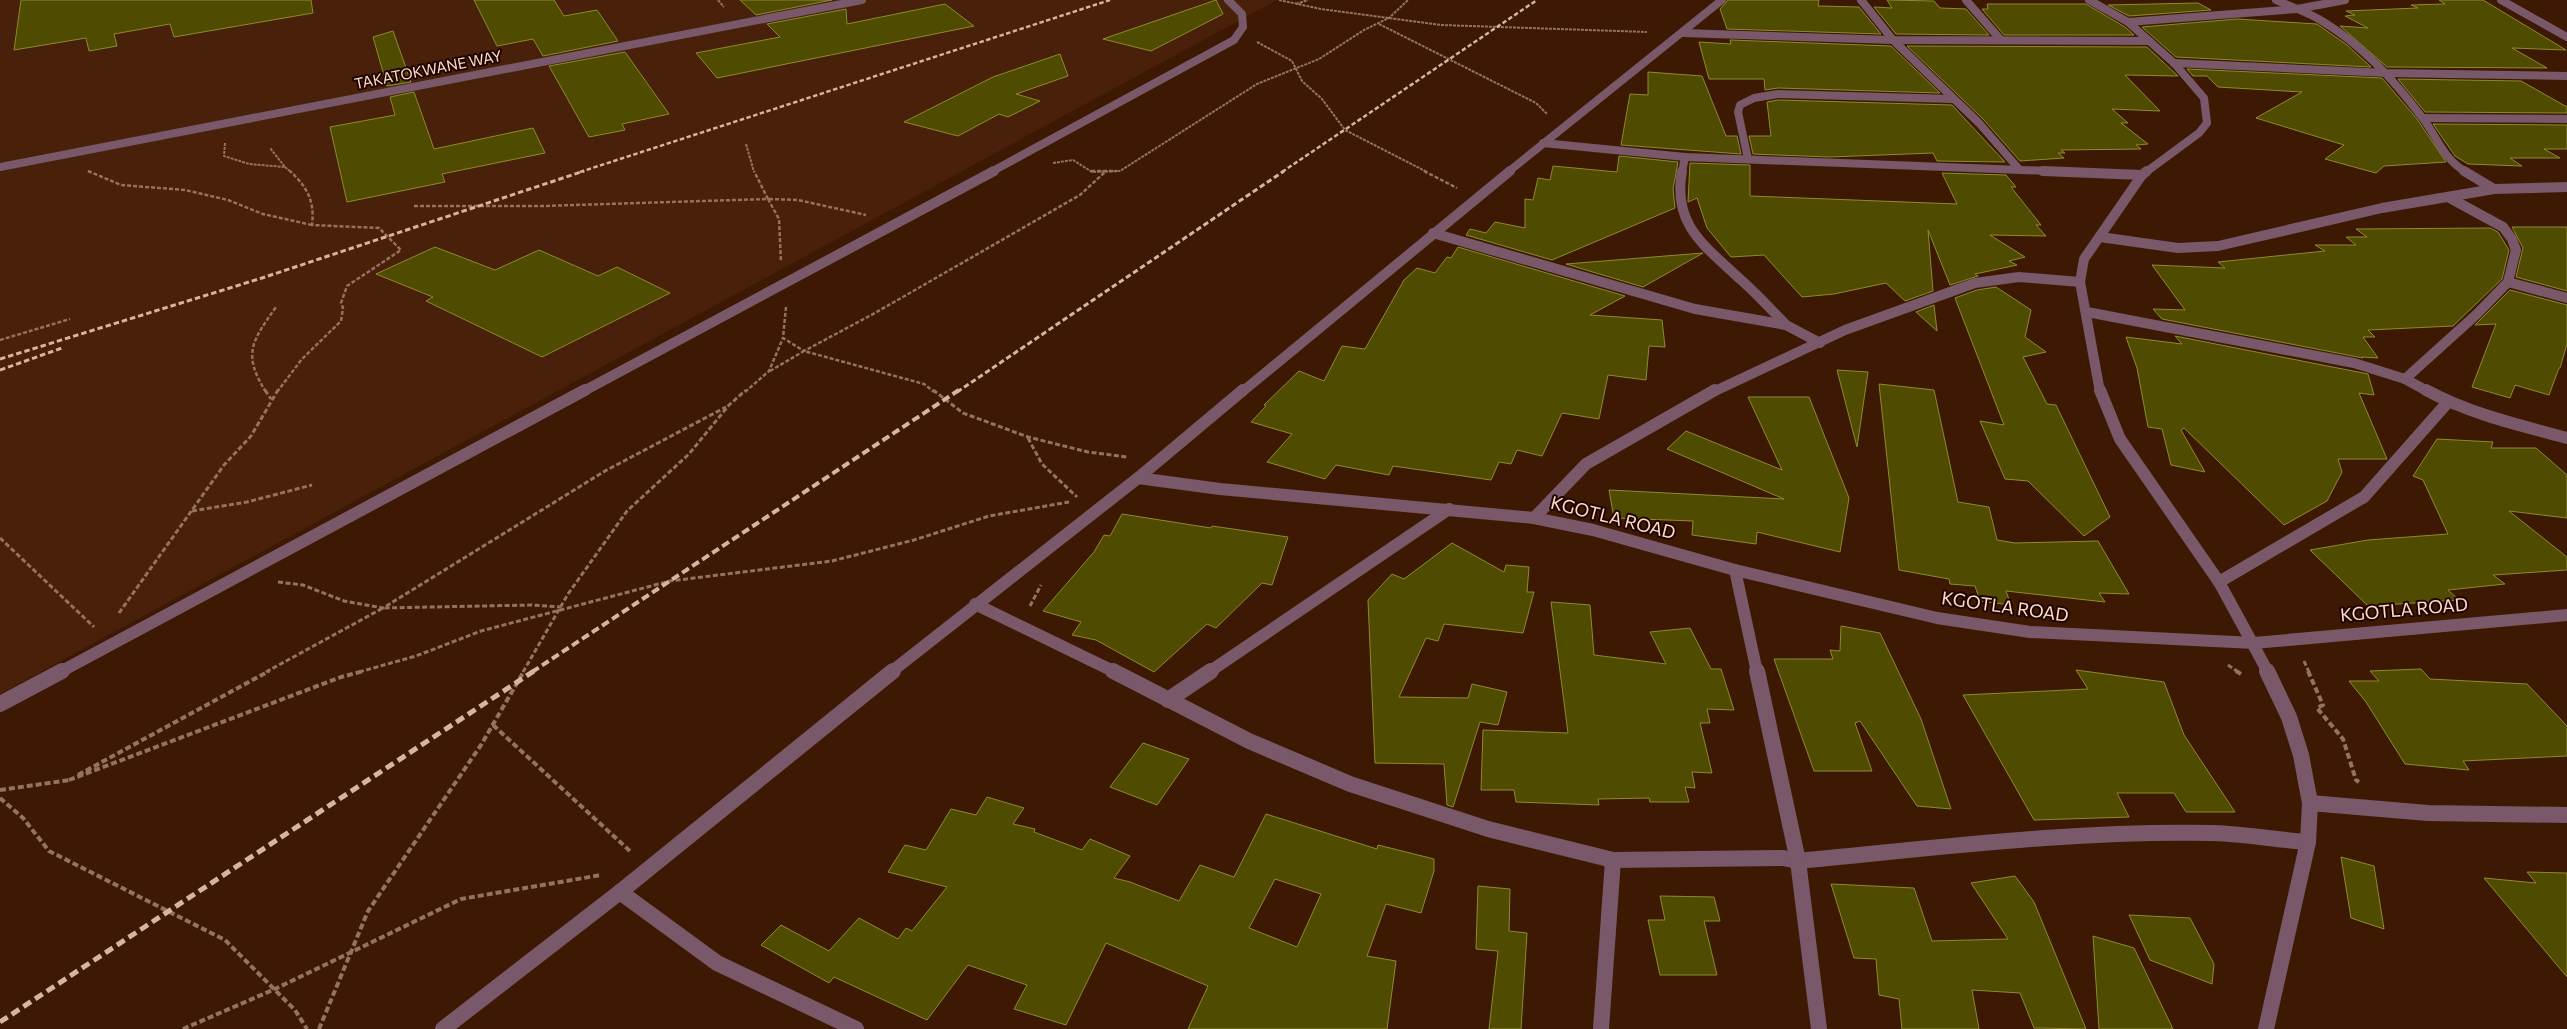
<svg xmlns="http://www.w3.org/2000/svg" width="2567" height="1029" font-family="Commissioner,sans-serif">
  <rect width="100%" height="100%" fill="#3d1904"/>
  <!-- built -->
  <polygon fill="#492009" points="0,0 1277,0 0,694"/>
  <!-- building -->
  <g fill="#4f4b00" stroke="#8e8a31" fill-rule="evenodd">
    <polygon points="21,0 311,0 313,13 174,37 170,24 114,34 117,46 89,51 86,38 14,50"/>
    <polygon points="474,0 554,0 564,16 597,10 618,41 543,56 533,39 497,46"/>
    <polygon points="740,0 832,0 756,15"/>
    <polygon points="1216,0 1223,14 1151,51 1103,39"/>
    <polygon points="1728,0 1819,0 1818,6 1859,7 1881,34 1727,29 1720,9"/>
    <polygon points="1887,0 1934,1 1940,8 1966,9 1989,35 1896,34 1874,7 1892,8"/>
    <polygon points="2439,0 2483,0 2566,50 2512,48 2547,68 2387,67 2340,26 2368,28 2345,16 2355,15 2346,11 2418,8 2411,5 2445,4"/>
    <polygon points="2198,3 2211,10 2129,16 2108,5"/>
    <polygon points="945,4 974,26 717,78 696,53 780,37 767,24 846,9 847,24"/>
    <polygon points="1987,4 2086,4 2125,27 2134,35 2004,35 1982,9 1988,9"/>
    <polygon points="2237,19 2317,24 2347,45 2371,67 2176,57 2142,27"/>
    <polygon points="393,31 411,82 387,86 373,37"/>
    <polygon points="1730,40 1891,46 1940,93 1778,88 1765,90 1764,79 1709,79 1699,42 1731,44"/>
    <polygon points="1907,46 2147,47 2178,76 2125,75 2160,111 2112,109 2128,123 2121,123 2148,144 2136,145 2141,149 2061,150 2065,153 2058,153 2064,158 2020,161 1983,119"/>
    <polygon points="625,52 669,114 622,124 625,130 589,137 549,66"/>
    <polygon points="1060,54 1068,76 1016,94 1040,101 1008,117 999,114 958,136 904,122 993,77"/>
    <polygon points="2187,69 2382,78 2417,119 2446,162 2384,166 2376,173 2325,159 2344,145 2256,118 2302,92 2218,87 2207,76 2193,76"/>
    <polygon points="1648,72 1702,76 1726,136 1737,136 1741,154 1621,145 1630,94 1648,95"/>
    <polygon points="2398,79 2521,81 2567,107 2567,113 2425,112"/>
    <polygon points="414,92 434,149 533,128 545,153 442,174 445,182 347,202 330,127 395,115 390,97"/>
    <polygon points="1778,100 1952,105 2005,162 1937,161 1933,153 1829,157 1753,154 1749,136 1771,136 1767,102"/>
    <polygon points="2433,124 2567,125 2567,149 2544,149 2560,158 2510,158 2522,166 2468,164 2455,156"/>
    <polygon points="1619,156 1678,162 1673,189 1675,208 1552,260 1466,235 1470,229 1486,233 1495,222 1525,228 1525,199 1533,200 1538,178 1550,180 1553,166 1617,172"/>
    <polygon points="1690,163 1750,165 1750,196 1957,204 1942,173 2006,175 2016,187 2011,187 2041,225 2036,225 2046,236 1990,235 2025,257 2009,261 2017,265 1975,274 1978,276 1950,285 1928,230 1933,291 1905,301 1886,283 1834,294 1802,297 1764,255 1731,257 1707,228 1697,198 1688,202"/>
    <polygon points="2512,227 2567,227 2567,291 2516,277 2523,248"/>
    <polygon points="2490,228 2498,232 2509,250 2502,279 2453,326 2368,330 2375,337 2363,337 2378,358 2362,357 2363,358 2162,319 2153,309 2185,310 2152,265 2225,268 2218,262 2325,251 2315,245 2356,245 2346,237 2367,237 2356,229"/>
    <polygon points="435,247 495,270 539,250 598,276 617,267 670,293 542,357 426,301 433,297 376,274"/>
    <polygon points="1458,247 1625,296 1590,315 1662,320 1665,347 1649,346 1646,380 1608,375 1599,419 1562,413 1542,456 1517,450 1511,464 1499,462 1491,480 1393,466 1389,475 1336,465 1325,479 1267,462 1292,434 1251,422 1266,406 1264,405 1299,371 1324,381 1342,346 1365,349 1404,280 1417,268 1435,273 1447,257 1451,258"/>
    <polygon points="1703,253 1643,287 1566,264"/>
    <polygon points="1996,287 2031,310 2025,337 2046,352 2023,357 2047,404 2056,405 2110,517 2084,536 2028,481 2005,479 1980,421 2004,425 1955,298 1977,290"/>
    <polygon points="2510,290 2567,305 2567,344 2560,368 2559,368 2549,395 2515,385 2510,398 2472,387 2496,324 2475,325"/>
    <polygon points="1934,305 1937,331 1916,312"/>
    <polygon points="2175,336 2368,374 2374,395 2359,393 2387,459 2338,459 2342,472 2327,501 2284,525 2184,428 2181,430 2205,472 2171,465 2162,429 2148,427 2137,368 2126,337 2182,344"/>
    <polygon points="1837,370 1868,372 1857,447"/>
    <polygon points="1879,384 1934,390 1958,502 1989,507 1997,540 2015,543 2098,541 2129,594 2099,593 2105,602 2006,591 2011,605 1980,601 1975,586 1950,584 1949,579 1899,570"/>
    <polygon points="1748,397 1809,397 1849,498 1840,552 1757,532 1756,544 1692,535 1693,521 1614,518 1609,490 1784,499 1667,449 1686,431 1782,470"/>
    <polygon points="2437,439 2493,442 2491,448 2536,448 2567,475 2567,518 2509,511 2567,557 2567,570 2493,575 2505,584 2448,590 2459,600 2368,606 2310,550 2368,540 2448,534 2423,480 2413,476"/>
    <polygon points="1122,514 1211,528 1212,526 1288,537 1272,585 1262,583 1216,628 1207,624 1154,672 1096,640 1072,635 1081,622 1043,611 1094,552 1104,535 1110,536"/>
    <polygon points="1452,543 1504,572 1506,565 1529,567 1527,592 1534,592 1523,633 1444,624 1438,641 1426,638 1399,697 1468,698 1472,684 1507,692 1498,725 1480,722 1453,807 1447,805 1444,764 1375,763 1368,600 1392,574 1404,579"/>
    <polygon points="1551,602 1590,605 1594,655 1666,664 1650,632 1690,628 1711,669 1721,669 1734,710 1707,709 1710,723 1700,723 1712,773 1692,772 1695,788 1685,787 1689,802 1650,802 1649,798 1598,799 1599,805 1516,802 1514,790 1481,790 1483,730 1568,733"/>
    <polygon points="1841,626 1880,633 1921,719 1951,809 1917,806 1860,721 1855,723 1872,771 1814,771 1774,659 1833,659 1830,650 1840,651"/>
    <polygon points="2421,669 2430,679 2527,684 2567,726 2567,756 2463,761 2469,770 2405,764 2366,702 2349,681 2379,681 2370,671"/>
    <polygon points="2076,670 2164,682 2184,735 2235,812 2186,812 2174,793 2117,793 2129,817 2034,820 1963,695 2088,689"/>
    <polygon points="1143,743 1189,759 1157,805 1110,787"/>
    <path d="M987 797 1024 808 1013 824 1035 829 1034 832 1082 850 1090 839 1130 856 1114 878 1130 882 1179 901 1200 865 1234 877 1266 814 1377 849 1378 845 1434 859V871L1421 913 1386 904 1367 956 1396 961 1387 1029H1188L1208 986 1106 943 1066 1025 1014 1009 1027 985 968 965 927 1020 834 977 829 983 761 945 781 925 829 951 859 918 898 939 906 928 912 931 947 887 888 872 905 845 926 850 951 809 976 815ZM1275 879 1321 894 1297 947 1249 928Z"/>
    <polygon points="2341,857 2374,866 2384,929 2351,918"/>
    <polygon points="2527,872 2567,873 2567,977 2484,878 2536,883"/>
    <polygon points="2015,876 2034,902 2086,1029 2034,1028 2020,993 1972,990 1979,1029 1902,1029 1899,999 1879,995 1876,959 1854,958 1831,884 1914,888 1932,941 2008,939 1971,883"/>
    <polygon points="1478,886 1510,889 1509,931 1527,933 1521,1029 1489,1029 1498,951 1476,949"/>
    <polygon points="1660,896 1714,897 1720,921 1704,921 1717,975 1660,975 1648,920 1665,920"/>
    <polygon points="2129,915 2190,918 2214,964 2212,984 2150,960"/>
    <polygon points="2093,936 2134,948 2173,1029 2099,1029"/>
  </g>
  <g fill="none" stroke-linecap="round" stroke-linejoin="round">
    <!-- path-far3 -->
    <g stroke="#95725f" stroke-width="2" stroke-dasharray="3 1" stroke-linecap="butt">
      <polyline points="718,0 724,7"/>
      <polyline points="1279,0 1321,9 1441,25 1647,32"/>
      <polyline points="1296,4 1308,0"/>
      <polyline points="1379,24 1536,103 1547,114"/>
      <polyline points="1257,42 1292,61 1302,81 1322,99 1345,130 1427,172"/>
      <polyline points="225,143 224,156 249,164 285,167 270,148"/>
      <polyline points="746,144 754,172"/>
      <polyline points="1053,163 1073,160 1092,172 1120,171 1257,84 1319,59 1364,30 1389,18 1408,0"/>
      <polyline points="285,167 291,172"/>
      <polyline points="88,171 91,172"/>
    </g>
    <!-- path-far2 -->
    <g stroke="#95725f" stroke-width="2.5" stroke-dasharray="4 2" stroke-linecap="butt">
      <polyline points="88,171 121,185 185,190 228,200 263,214 312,225"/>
      <polyline points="1091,171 1117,171"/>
      <polyline points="1424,171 1457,188"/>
      <polyline points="768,199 779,219 781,262"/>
      <polyline points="769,199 798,200 866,215"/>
      <polyline points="414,206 542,206 768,199 754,171"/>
      <polyline points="786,307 783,338 804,351 875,313 1080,195 1105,172"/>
      <polyline points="0,340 70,319"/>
      <polyline points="770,371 804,351 924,384 934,392"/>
      <path d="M266 392C242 354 252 341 276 307"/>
      <path d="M277 392 302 359 341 321 343 308 341 303 347 286 401 250 379 228 312 225C315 201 307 187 290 171"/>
      <polyline points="745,392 769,371 783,338"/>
    </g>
    <!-- path-far1 -->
    <g stroke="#95725f" stroke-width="3" stroke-dasharray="5 2.5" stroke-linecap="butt">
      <polyline points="265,390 271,399"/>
      <polyline points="933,390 963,413 1028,437 1088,452 1127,457"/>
      <polyline points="1028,438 1042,464 1077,497"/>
      <polyline points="192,511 247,502 312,485"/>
      <polyline points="0,538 94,627"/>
      <polyline points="278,582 303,585 344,601 383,608 605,471 726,407"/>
      <polyline points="1030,606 1041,585"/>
      <polyline points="119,613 224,465 251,436 278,390"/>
      <polyline points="2304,661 2309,672"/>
      <polyline points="2228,665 2238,672"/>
      <polyline points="266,672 383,608 532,605 561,607"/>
      <polyline points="359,672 416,656 481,631 670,581 832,561 914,540 989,516 1069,502"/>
      <polyline points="523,672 568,594 627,511 689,454 729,405 746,390"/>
    </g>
    <!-- path -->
    <g stroke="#95725f" stroke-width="4" stroke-dasharray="6 3" stroke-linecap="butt">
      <polyline points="2236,671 2241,674"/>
      <polyline points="2308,671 2323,705 2317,708 2343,739 2356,780 2359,782"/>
      <polyline points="493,725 631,852"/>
      <polyline points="78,775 269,671"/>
      <polyline points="69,780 341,677 364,671"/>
      <polyline points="0,790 70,780"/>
      <polyline points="0,798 23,818 49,851 225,940 295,1010 307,1029"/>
      <polyline points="183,1029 275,989 461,899 601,875"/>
      <polyline points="319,1029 368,911 481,745 524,671"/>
    </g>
    <!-- minor-far3 -->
    <g stroke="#795869" stroke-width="8">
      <polyline points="1861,0 1893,40 2149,41"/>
      <polyline points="1966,0 2000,39"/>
      <polyline points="2089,0 2128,22 2174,63 2204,98 2207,123 2199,133 2146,172"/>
      <path d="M2276 0C2291 7 2308 12 2322 21 2362 45 2393 79 2421 116 2438 137 2441 157 2466 172"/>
      <polyline points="2501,0 2567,37"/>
      <polyline points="2128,22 2297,9 2345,0"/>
      <polyline points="1683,33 1893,40 1979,123 2019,169"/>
      <polyline points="2174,63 2387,73 2567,76"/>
      <polyline points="2423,118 2567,119"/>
      <polyline points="1543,143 1685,157 2075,172"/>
      <polyline points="1748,159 1738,112 1740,105 1754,98 1778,94 1953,99"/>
      <polyline points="0,167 862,0"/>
      <polyline points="991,172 1234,40 1243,27 1242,14 1228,0"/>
      <polyline points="1508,172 1722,0"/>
      <polyline points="1682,172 1685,157"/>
    </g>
    <!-- minor-far2 -->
    <g stroke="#795869" stroke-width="10">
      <path d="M1682 171C1672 225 1705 246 1740 279 1756 293 1771 309 1786 325"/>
      <polyline points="2043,171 2142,175"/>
      <polyline points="2464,171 2494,189"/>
      <polyline points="1433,233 1695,309 1786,325 1820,343"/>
      <polyline points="2100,237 2178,248 2218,246 2382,208 2494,189 2567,187"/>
      <polyline points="2508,282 2567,298"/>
      <polyline points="2087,312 2354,363 2405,379 2429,392"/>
      <polyline points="2405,379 2477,314 2508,282 2516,250 2512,239 2503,227 2448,197"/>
      <polyline points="582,392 994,171"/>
      <polyline points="1242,392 1510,171"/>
      <polyline points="1713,392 1845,330 1975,283 2019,277 2080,282"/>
      <polyline points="2100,392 2080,282 2084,259 2142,175 2147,171"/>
    </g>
    <!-- minor-far1 -->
    <g stroke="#795869" stroke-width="12">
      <polyline points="2100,390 2120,439 2219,582 2268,672"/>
      <path d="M2426 390C2470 414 2519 425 2567 438"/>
      <polyline points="1138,478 1220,489 1534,518 1593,530 1735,570 1937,618 2030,632 2254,643 2567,615"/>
      <polyline points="1534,518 1586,464 1715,390"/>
      <polyline points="1735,570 1757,672"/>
      <polyline points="2219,582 2364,497 2448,402"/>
      <polyline points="975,604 1115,672"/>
      <polyline points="60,672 585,390"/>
      <polyline points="891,672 1138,478 1243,390"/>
      <polyline points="1209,672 1449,509"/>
    </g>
    <!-- minor -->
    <g stroke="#795869" stroke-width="16">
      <path d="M1113 671 1249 741 1350 784 1488 829 1613 860 1783 858 1798 861C1936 848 2075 830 2214 833 2245 834 2277 840 2308 842"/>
      <polyline points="1757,671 1798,861 1819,1029"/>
      <polyline points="1168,700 1211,671"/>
      <polyline points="0,704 62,671"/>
      <polyline points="2310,803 2428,813 2567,815"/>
      <polyline points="620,892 717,963 856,1029"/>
      <polyline points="443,1029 620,892 893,671"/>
      <polyline points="1601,1029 1613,860"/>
      <polyline points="2266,1029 2308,842 2310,803 2301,755 2289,717 2267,671"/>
    </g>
    <!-- rail-far3 -->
    <g stroke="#d6b3a2" stroke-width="2.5" stroke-dasharray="4.5 2.5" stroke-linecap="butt">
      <polyline points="580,172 1110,0"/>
      <polyline points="1282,172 1537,0"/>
    </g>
    <!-- rail-far2 -->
    <g stroke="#d6b3a2" stroke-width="3" stroke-dasharray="5.5 3" stroke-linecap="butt">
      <polyline points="0,359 262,278 584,171"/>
      <polyline points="0,370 62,348"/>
      <polyline points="957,392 1284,171"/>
    </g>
    <!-- rail-far1 -->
    <polyline stroke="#d6b3a2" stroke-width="4" stroke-dasharray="8 4" stroke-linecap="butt" points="532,672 959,390"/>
    <!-- rail -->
    <polyline stroke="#d6b3a2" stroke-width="5" stroke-dasharray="9 5" stroke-linecap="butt" points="0,1022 534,671"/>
  </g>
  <g text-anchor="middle" stroke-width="4" stroke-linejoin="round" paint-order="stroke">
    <!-- far-street labels -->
    <g font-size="15" fill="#fedccc" stroke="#1f0400">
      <text transform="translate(428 70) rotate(-11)" y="5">TAKATOKWANE WAY</text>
    </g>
    <!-- street labels -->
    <g font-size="18" fill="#fedccc" stroke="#1f0400">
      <text transform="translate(1613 518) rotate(14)" y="6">KGOTLA ROAD</text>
      <text transform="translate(2005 607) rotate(8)" y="6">KGOTLA ROAD</text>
      <text transform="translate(2404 610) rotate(-5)" y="6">KGOTLA ROAD</text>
    </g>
  </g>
</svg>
